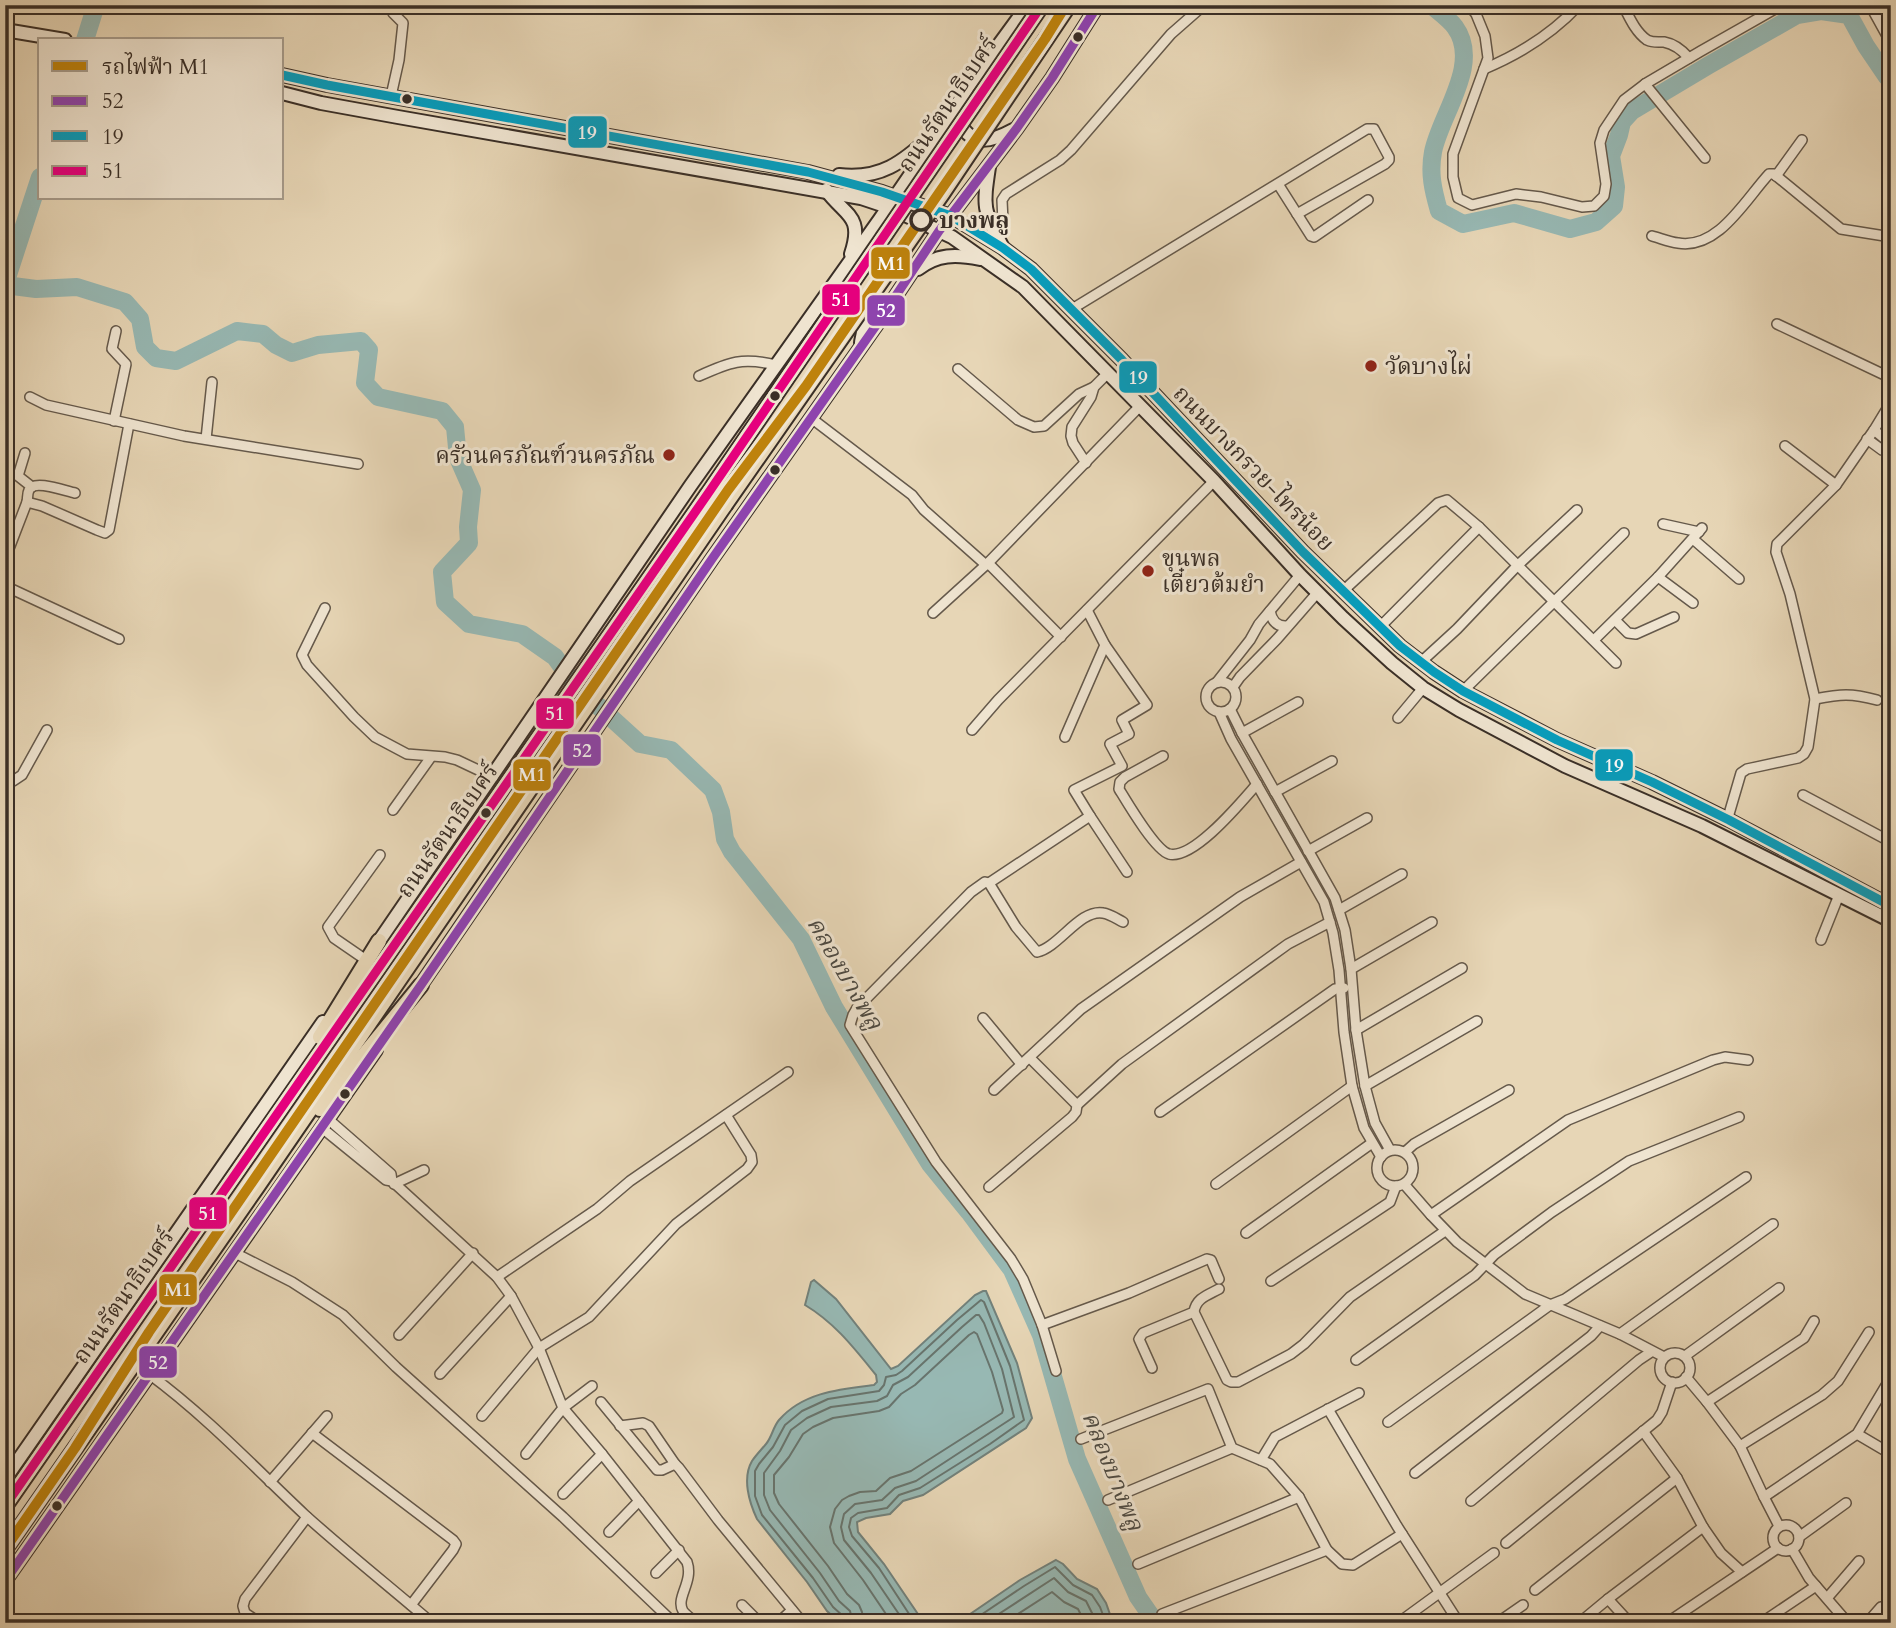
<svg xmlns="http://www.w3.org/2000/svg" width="1896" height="1628" font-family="Cardo,'Noto Serif Thai',serif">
  <rect width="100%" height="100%" fill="#e7d6b6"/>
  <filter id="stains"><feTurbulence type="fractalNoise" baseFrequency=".00286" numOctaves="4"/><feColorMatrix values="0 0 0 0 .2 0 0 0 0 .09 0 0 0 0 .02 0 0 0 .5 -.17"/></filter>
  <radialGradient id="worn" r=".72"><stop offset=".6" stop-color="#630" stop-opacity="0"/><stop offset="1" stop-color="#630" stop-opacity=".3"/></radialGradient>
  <!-- water -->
  <g fill="#97b8b3" stroke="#72817b" stroke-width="2">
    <path d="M814 1280 836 1299 891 1369 898 1366 975 1295 983 1291H986L1017 1363 1032 1418 1026 1428 923 1495 903 1501 890 1514 866 1518 857 1522 858 1532 884 1564 924 1623H840L827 1611 807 1582 757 1519C749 1502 742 1478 752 1461 756 1455 761 1450 766 1444 772 1437 773 1427 779 1420 803 1392 841 1389 874 1385L877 1382 876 1375C854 1348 835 1323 805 1305L811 1282Z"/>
    <polygon points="1056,1560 1063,1564 1077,1579 1097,1589 1106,1603 1113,1623 957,1623 1020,1580"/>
  </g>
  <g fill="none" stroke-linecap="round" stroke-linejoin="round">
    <!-- shore -->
    <g stroke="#68746d" stroke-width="2">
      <polyline points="844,1623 843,1616 833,1607 813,1578 762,1515 755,1496 755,1471 759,1464 773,1447 785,1425 802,1411 828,1399 879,1391 884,1385 886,1377 896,1375 902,1371 957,1320 981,1300 984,1302 1010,1366 1024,1420 990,1444 920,1488 899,1495 887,1508 858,1513 851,1518 849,1527 852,1536 879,1568 915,1623"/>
      <polyline points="853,1623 850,1611 839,1601 820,1573 770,1510 764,1495 764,1473 780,1451 791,1430 807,1418 831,1407 877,1401 887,1396 893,1385 908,1377 962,1327 976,1315 979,1315 984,1323 1002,1369 1014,1417 916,1481 895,1488 882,1500 855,1504 844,1514 841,1527 844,1540 871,1573 905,1623"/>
      <polyline points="863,1623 862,1612 859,1605 847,1594 828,1566 779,1504 774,1493 774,1475 789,1457 803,1434 813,1427 833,1418 879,1411 889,1407 901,1394 915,1385 969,1335 974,1332 977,1334 992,1372 1003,1410 1002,1413 911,1471 890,1478 876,1491 860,1492 849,1496 842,1500 835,1509 830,1527 834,1543 863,1580 892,1623"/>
      <polyline points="969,1623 1024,1586 1055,1567 1073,1585 1092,1595 1100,1607 1106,1623"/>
      <polyline points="985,1623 1054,1578 1068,1592 1086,1601 1097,1623"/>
      <polyline points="1004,1623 1052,1592 1064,1602 1078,1609 1085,1623"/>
    </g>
    <!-- river -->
    <g stroke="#97b8b3" stroke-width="18">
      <path d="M1431 5C1439 12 1449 19 1455 27 1482 64 1440 115 1433 152 1429 173 1433 190 1439 211L1463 224 1514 213 1570 229 1596 222 1614 206 1616 187 1611 156 1619 135 1622 122 1632 111 1709 65 1797 15 1821 11 1849 15 1866 46 1887 77 1891 78"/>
      <polyline points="85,40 96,5"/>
      <polyline points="5,284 40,177"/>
      <polyline points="5,285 36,289 77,287 125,302 140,319 145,347 156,358 176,361 237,331 263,334 276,345 292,353 318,345 361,341 369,350 365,383 378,397 442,411 455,427 458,458 472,490 468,527 469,543 442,572 445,602 469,624 522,634 555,657 574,684 640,744 671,750 713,790 721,812 725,839 732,852 801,939 834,1007 930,1164 969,1212 1012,1270 1041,1335 1077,1459 1138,1597 1156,1623"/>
    </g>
    <!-- minor casing -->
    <g stroke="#65594b" stroke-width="12">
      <g id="minor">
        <polyline points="391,5 393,13 403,23 399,60 391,96"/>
        <polyline points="1469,5 1476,14 1485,36 1488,58 1453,154 1453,177 1458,198 1472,205 1516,194 1541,197 1582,207 1594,206 1604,196 1606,184 1600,143 1604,130 1624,100 1645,84 1701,51 1782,5"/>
        <path d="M1627 5 1626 11C1631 21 1637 33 1647 40 1653 43 1658 42 1664 42 1675 44 1682 50 1689 58"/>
        <polyline points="1870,5 1891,43"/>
        <polyline points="330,6 390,9"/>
        <path d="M1484 69C1520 54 1552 34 1579 5"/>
        <polyline points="1645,84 1705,158"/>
        <polyline points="1776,176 1802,140"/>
        <polyline points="1278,184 1311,236 1314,237 1368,200"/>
        <polyline points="996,235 1003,222 1002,200 1006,194 1060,160 1071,150 1171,34 1204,5"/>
        <path d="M1652 236C1660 238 1669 242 1678 243 1718 250 1745 200 1769 174H1774L1841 229 1891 237"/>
        <polyline points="1072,309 1367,129 1374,129 1389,157 1389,160 1385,164 1297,214"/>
        <polyline points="1777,324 1891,378"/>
        <polyline points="958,369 1018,420 1034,427 1044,426 1079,394 1094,387"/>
        <path d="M699 376C730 362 742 357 776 365"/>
        <polyline points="30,397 46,405 184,436 358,464"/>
        <polyline points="811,418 912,495 924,510 986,565"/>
        <polyline points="114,421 126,364 112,349 116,331"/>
        <polyline points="1874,430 1891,444"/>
        <polyline points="206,439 212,382"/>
        <polyline points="1867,439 1882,450 1891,452"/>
        <polyline points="1785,446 1836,485"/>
        <polyline points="25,453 18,476 32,487"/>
        <polyline points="1086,463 1073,443 1071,436 1072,427 1091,397 1094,387 1108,373"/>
        <path d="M27 502C28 498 27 494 29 490 34 479 65 491 75 493"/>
        <polyline points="1663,524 1699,532"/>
        <polyline points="1693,539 1739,579"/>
        <polyline points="5,559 27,502 42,506 97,530 105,533 109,530 129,424"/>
        <polyline points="988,563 1061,637"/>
        <polyline points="1658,577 1693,603"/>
        <polyline points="5,586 119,639"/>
        <polyline points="1343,591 1438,503 1447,500 1479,527 1616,663"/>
        <polyline points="325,608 302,655 307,665 354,717 375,737 407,754 445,757 457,760 493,777"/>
        <path d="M1270 611C1272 621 1277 627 1287 626"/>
        <polyline points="933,613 988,563 1140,406"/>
        <polyline points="1615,620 1628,633 1636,634 1674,617"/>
        <polyline points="1380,627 1479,527"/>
        <polyline points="1594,640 1658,577 1702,528"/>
        <polyline points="1421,662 1457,629 1517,566 1577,510"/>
        <circle cx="1221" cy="697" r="15"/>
        <polyline points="1217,682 1250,640 1259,624 1300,575"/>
        <polyline points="1233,687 1240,677 1277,639 1318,592"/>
        <polyline points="1463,691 1624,533"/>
        <path d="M1815 699C1841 694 1851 693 1877 700"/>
        <polyline points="1230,709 1242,733 1335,898 1345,930 1351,969 1356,1030 1365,1086 1375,1123 1390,1150"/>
        <polyline points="1219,712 1231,739 1324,902 1333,933 1339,970 1344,1032 1352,1086 1364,1128 1381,1157"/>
        <polyline points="1398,718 1423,688"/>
        <polyline points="972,730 998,700 1214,481"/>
        <polyline points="1242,733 1298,702"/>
        <polyline points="1065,737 1105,645 1087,610"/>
        <path d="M1163 756 1125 777 1120 782 1119 789C1127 802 1155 850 1169 854 1194 860 1242 801 1257 784"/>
        <polyline points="5,780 13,781 22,775 47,730"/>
        <polyline points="1275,792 1332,761"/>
        <polyline points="1803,795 1891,842"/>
        <polyline points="393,810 431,757"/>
        <polyline points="1090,816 1127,872"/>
        <polyline points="1729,820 1729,814 1741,773 1747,769 1798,758 1804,754 1808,747 1815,699 1790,594 1776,552 1777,544 1836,485 1874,430 1891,402"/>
        <polyline points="1308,851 1367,818"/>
        <polyline points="989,883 1090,816 1074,790 1122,766 1110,744 1129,734 1122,720 1147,705 1105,645"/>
        <polyline points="1883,903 1891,888"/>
        <polyline points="1339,910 1402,874"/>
        <polyline points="1821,940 1839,895"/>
        <polyline points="366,960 334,938 328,927 380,855"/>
        <polyline points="1351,969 1432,922"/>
        <polyline points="983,1018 1022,1065"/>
        <polyline points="1356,1030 1462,968"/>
        <polyline points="1365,1086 1477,1021"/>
        <polyline points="994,1090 1081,1009 1240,897 1301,862"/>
        <polyline points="1077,1105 1122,1064 1288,944 1330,922"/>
        <polyline points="1160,1112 1335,989 1344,988"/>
        <polyline points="322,1128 386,1180 392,1181 391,1174 328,1119"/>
        <circle cx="1395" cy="1168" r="18"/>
        <polyline points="1405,1152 1414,1144 1509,1090"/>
        <path d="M392 1181 497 1277 511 1296 539 1348 563 1408 602 1454 687 1562C694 1582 675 1598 683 1611 686 1615 692 1619 695 1623"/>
        <polyline points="394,1184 424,1170"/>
        <polyline points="1216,1184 1352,1086"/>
        <polyline points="1404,1184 1431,1215 1457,1242 1525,1294 1620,1334 1664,1357"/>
        <polyline points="989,1187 1072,1117 1076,1112 1077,1105 1030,1058"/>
        <polyline points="1431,1215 1568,1120 1713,1060 1725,1057 1748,1060"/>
        <polyline points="1246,1233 1372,1143"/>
        <polyline points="235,1253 292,1282 343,1315 396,1367 563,1517 674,1623"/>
        <polyline points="497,1277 597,1209 630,1181 788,1072"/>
        <polyline points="1271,1281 1390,1202 1396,1186"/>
        <path d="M1219 1289C1208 1295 1196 1298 1194 1312L1227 1380 1231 1382H1238L1291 1354 1304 1344 1350 1297 1445 1231"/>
        <polyline points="1042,1325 1129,1293 1207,1259 1211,1260 1219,1279"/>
        <polyline points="1620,1334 1773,1224"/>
        <polyline points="399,1335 473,1253"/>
        <circle cx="1675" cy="1368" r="15"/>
        <polyline points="1685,1356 1779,1288"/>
        <polyline points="1356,1360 1475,1275 1494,1255 1552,1212 1629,1161 1739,1117"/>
        <polyline points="1152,1368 1139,1339 1143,1333 1194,1312"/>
        <path d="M1056 1371 1042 1325 1023 1279 1011 1259 936 1162 850 1025 853 1015 857 1008 971 892 985 882 989 883 1016 927 1037 952C1059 947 1080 909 1103 913 1110 914 1117 919 1123 922"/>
        <path d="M149 1374C206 1416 254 1467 305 1515 346 1552 390 1587 432 1623"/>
        <polyline points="440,1374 511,1296"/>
        <polyline points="1686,1377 1707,1402 1740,1446 1764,1497 1779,1526"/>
        <polyline points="601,1402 657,1470 662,1470 675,1464 679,1468 718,1520 803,1623"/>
        <polyline points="1707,1402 1804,1338 1814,1321"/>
        <polyline points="1328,1409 1397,1526 1459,1623"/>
        <polyline points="482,1416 539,1348 589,1317 676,1224 747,1169 752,1162 751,1155 726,1115"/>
        <polyline points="1388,1422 1550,1305 1565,1299 1746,1177"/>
        <polyline points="620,1426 643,1423 649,1426 675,1464"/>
        <polyline points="1643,1431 1677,1478 1703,1527 1721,1553 1742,1572"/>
        <polyline points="312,1433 453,1540 456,1544 453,1550 411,1605"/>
        <polyline points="1857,1434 1891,1454"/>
        <polyline points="1081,1439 1208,1389 1232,1448 1270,1464 1299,1497 1327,1550 1342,1564 1353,1565 1402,1534"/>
        <polyline points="1740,1446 1822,1395 1838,1381 1869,1332"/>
        <polyline points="526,1454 563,1408 592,1386"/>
        <polyline points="1261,1460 1275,1437 1359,1393"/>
        <polyline points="1415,1473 1591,1336 1600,1326"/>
        <polyline points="270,1482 327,1416"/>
        <polyline points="563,1494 602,1454"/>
        <polyline points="1764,1497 1857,1434 1891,1377"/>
        <polyline points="1108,1500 1232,1448"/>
        <polyline points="1471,1501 1639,1360 1651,1352"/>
        <circle cx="1786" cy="1538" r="13"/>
        <polyline points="609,1532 639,1501"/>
        <polyline points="1799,1537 1846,1503"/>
        <polyline points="1506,1543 1657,1420 1662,1412 1672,1382"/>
        <polyline points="1792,1549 1809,1578 1848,1623"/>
        <polyline points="1138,1564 1299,1497"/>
        <polyline points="656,1573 679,1550"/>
        <polyline points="1535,1590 1677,1478"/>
        <polyline points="1828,1597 1859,1561"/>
        <polyline points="1608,1599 1630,1623"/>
        <polyline points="742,1605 760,1623"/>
        <polyline points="1162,1614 1327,1550"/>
        <polyline points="1674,1618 1778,1548"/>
        <polyline points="260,1623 245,1613 243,1606 245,1599 307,1517"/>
        <polyline points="778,1623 792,1610"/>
        <polyline points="1398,1623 1494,1553"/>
        <polyline points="1497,1623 1523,1605"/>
        <polyline points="1579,1623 1608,1599 1703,1527"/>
        <polyline points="1761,1623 1816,1586"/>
        <polyline points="1867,1623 1881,1607"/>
      </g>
    </g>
    <!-- secondary casing -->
    <g stroke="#3a2f27" stroke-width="16">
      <g id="secondary">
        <polyline points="5,30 65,40"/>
        <polyline points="282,75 327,85 808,172 882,192 951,216 1003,248 1031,269 1122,360 1303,552 1400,646 1434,672 1463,691 1557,740 1652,782 1729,820 1891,906"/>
        <polyline points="282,93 321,103 398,117 861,198 888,207 952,237 1023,287 1214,481 1300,575 1343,618 1392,663 1423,688 1459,710 1565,766 1702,826 1891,921"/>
        <path d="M957 118C970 147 989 143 1013 130"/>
        <path d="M989 167C983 207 983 210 1002 246"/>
        <path d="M839 175C880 180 903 162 931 136"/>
        <path d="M826 190C845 216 864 215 851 254"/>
        <path d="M918 269C937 254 956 254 980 259"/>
        <path d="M830 303C855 301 868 318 861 342"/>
        <polyline points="375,947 691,485 880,219 945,124 968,87 1028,5"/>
        <polyline points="416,992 712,559 875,327 939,231 1017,128 1052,78 1098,5"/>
        <polyline points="5,1479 323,1022"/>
        <polyline points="5,1581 376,1050"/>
      </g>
    </g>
    <!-- primary casing -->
    <g stroke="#3a2f27" stroke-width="18">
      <g id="primary">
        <polyline points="320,1037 379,941"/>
        <polyline points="320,1109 421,985"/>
        <polyline points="5,1506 707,495"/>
        <polyline points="5,1549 257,1187 725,505"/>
      </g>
    </g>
    <!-- minor -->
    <use href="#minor" stroke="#efe4d0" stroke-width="9"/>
    <!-- secondary -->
    <use href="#secondary" stroke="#efe4d0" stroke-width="12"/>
    <!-- primary -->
    <use href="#primary" stroke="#e7d6b6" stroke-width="14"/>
    <!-- primary-bridge casing -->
    <g stroke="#3a2f27" stroke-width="18" stroke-linecap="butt">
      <g id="primary-bridge">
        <polyline points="707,495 1042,5"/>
        <polyline points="725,505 942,194 1069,5"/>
      </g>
    </g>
    <!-- primary-bridge -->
    <use href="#primary-bridge" stroke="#e7d6b6" stroke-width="14"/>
    <!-- bus-1 casing -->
    <g stroke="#efe4d0" stroke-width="14">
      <polyline id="bus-1" points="5,1581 421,985 712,559 875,327 939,231 1017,128 1052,78 1098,5"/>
    </g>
    <!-- bus-2 casing -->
    <g stroke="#efe4d0" stroke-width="14">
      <polyline id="bus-2" points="282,75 327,85 808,172 882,192 951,216 1003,248 1031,269 1122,360 1303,552 1400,646 1434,672 1463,691 1557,740 1652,782 1729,820 1891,906"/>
    </g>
    <!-- bus-3 casing -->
    <g stroke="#efe4d0" stroke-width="14">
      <polyline id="bus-3" points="5,1506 707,495 1042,5"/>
    </g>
    <!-- bus-1 -->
    <use href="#bus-1" stroke="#8e44ad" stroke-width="9"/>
    <!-- bus-2 -->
    <use href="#bus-2" stroke="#069dbd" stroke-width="9"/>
    <!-- bus-3 -->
    <use href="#bus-3" stroke="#e5007d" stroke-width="9"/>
    <!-- metro-1 casing -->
    <g stroke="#efe4d0" stroke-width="16">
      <polyline id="metro-1" points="5,1549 75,1448 149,1332 728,490 806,386 1045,39 1066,5"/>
    </g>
    <!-- metro-1 -->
    <use href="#metro-1" stroke="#be820c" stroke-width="10"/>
  </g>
  <!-- markers -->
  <g fill="#3a2f27" stroke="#efe4d0" stroke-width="2.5">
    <circle cx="1078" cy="37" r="6"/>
    <circle cx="407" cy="99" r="6"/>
    <circle cx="775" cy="396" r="6"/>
    <circle cx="775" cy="470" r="6"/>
    <circle cx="486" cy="813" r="6"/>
    <circle cx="345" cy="1094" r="6"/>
    <circle cx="57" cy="1506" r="6"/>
  </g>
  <circle fill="#efe4d0" stroke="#3a2f27" stroke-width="3.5" cx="921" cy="220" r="10"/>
  <g fill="#8f2418" stroke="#efe4d0" stroke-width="2.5">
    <circle cx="1371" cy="366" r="7"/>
    <circle cx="669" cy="455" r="7"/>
    <circle cx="1148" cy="571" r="7"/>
  </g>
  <g text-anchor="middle" stroke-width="6" stroke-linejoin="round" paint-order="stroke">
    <!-- street labels -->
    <g font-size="23" fill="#3a2f27" stroke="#efe4d0">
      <text transform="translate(947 104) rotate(-56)" y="8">ถนนรัตนาธิเบศร์</text>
      <text transform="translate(1254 468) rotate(46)" y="8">ถนนบางกรวย-ไทรน้อย</text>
      <text transform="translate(447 830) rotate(-55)" y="8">ถนนรัตนาธิเบศร์</text>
      <text transform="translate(123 1296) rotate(-55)" y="8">ถนนรัตนาธิเบศร์</text>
    </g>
    <!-- stop labels -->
    <g font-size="23" font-weight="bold" fill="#3a2f27" stroke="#efe4d0" text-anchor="start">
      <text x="939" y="228">บางพลู</text>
    </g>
    <!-- poi labels -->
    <g font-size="23" fill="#3a2f27" stroke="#efe4d0" text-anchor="start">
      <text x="1385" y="374">วัดบางไผ่</text>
      <text x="655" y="463" text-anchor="end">ครัวนครภัณฑ์วนครภัณ</text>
      <text x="1162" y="566">ขุนพล<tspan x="1162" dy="26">เตี๋ยวต้มยำ</tspan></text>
    </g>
    <!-- water labels -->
    <g font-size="24" font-style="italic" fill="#4d4a43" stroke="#efe4d0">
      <text transform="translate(845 973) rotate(60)" y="8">คลองบางพลู</text>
      <text transform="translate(1113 1471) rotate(68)" y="8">คลองบางพลู</text>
    </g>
  </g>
  <g stroke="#efe4d0" stroke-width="2.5">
    <rect x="567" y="115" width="41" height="34" rx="7" fill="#069dbd"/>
    <rect x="870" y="246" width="41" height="34" rx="7" fill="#be820c"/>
    <rect x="821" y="283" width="40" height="33" rx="7" fill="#e5007d"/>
    <rect x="866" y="294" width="40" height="33" rx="7" fill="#8e44ad"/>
    <rect x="1118" y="360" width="40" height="34" rx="7" fill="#069dbd"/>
    <rect x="535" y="697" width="40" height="33" rx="7" fill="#e5007d"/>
    <rect x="562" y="733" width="40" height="34" rx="7" fill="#8e44ad"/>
    <rect x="1594" y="748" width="40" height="34" rx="7" fill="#069dbd"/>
    <rect x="512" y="758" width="40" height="34" rx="7" fill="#be820c"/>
    <rect x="188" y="1196" width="40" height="34" rx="7" fill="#e5007d"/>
    <rect x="158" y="1273" width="40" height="33" rx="7" fill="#be820c"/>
    <rect x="138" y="1345" width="40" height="34" rx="7" fill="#8e44ad"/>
  </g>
  <g font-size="19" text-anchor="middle" font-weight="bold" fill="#fff">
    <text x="587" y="139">19</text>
    <text x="891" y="270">M1</text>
    <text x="841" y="306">51</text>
    <text x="886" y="317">52</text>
    <text x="1138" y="384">19</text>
    <text x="555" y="720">51</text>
    <text x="582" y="757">52</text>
    <text x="1614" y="772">19</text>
    <text x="532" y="781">M1</text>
    <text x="208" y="1220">51</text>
    <text x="178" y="1296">M1</text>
    <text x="158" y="1369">52</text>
  </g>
  <!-- margin -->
  <rect width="1896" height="1628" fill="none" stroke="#e7d6b6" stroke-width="28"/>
  <rect x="7" y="7" width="1882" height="1614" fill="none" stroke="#3a2f27" stroke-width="3.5"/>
  <rect x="14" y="14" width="1868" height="1600" fill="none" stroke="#3a2f27" stroke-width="2"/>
  <!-- legend -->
  <rect x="38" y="38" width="245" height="161" fill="#efe4d0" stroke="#a79c8c" stroke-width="2"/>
  <rect x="52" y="61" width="35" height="10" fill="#be820c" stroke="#a79c8c" stroke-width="2"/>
  <text x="102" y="74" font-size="21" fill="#3a2f27">รถไฟฟ้า M1</text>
  <rect x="52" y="96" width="35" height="10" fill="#8e44ad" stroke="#a79c8c" stroke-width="2"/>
  <text x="102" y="108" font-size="21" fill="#3a2f27">52</text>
  <rect x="52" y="131" width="35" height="10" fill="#069dbd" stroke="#a79c8c" stroke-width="2"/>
  <text x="102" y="144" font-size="21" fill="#3a2f27">19</text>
  <rect x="52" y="166" width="35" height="10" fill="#e5007d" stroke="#a79c8c" stroke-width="2"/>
  <text x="102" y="178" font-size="21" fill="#3a2f27">51</text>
  <rect width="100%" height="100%" filter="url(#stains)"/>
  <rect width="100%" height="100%" fill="url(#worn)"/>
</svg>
